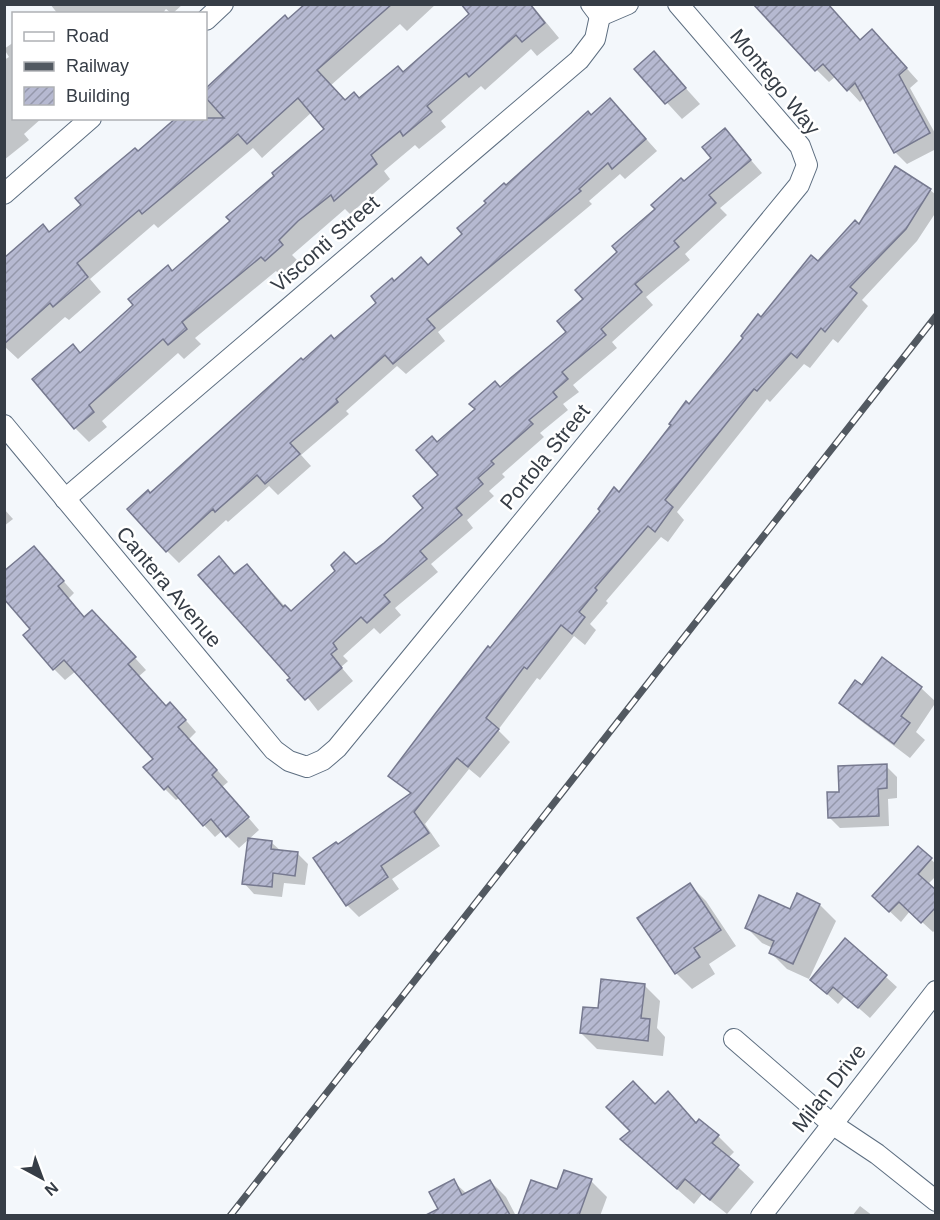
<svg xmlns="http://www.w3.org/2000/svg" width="940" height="1220" font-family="Arial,sans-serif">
  <defs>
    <pattern id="building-hatch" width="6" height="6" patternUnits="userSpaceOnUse" patternTransform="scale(1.5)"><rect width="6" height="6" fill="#b6b9d1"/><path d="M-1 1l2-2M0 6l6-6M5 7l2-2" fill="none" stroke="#9598ab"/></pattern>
  </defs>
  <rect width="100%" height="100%" fill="#f3f7fb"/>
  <!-- shadow -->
  <g fill="#0003">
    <polygon points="50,4 183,4 172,14 166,9 162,14 58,14"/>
    <polygon points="308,4 436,4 407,31 400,24 330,86 345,102 359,100 404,74 471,14 477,4 531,4 559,38 537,56 531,49 485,90 481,86 441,121 446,127 419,149 415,145 384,171 390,179 350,214 345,209 292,255 297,260 280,275 276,271 195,338 201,344 184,359 178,353 102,421 107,427 89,442 75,428 80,354 232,222 326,129 312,112 262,158 253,148 158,228 154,224 90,279 101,292 69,320 65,317 18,359 4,346 4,269 83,205 138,153 206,118 206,96"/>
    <polygon points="762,9 861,42 885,44 918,81 910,88 936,135 936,149 907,164 895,152 865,97 860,102 836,76 829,82 771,25 759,11"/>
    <polygon points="14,42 14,118 42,118 24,134 29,140 4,160 4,60 9,57 4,49"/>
    <polygon points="654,53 700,104 682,119 636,69"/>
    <polygon points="622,112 657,151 625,179 620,174 589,201 592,204 438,332 445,341 406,374 397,366 346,411 349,414 301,455 311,466 278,495 269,486 228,522 226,520 179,563 167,551 150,495 303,362 335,340 379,303 394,283 428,266 465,235 506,187 591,117"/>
    <polygon points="725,130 762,173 720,208 727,215 685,254 690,260 646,297 653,305 612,342 617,348 573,385 579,392 563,404 568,410 540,433 544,437 502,474 505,477 489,491 494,496 467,520 473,528 431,564 438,572 395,608 401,615 380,634 374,628 343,656 348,661 341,667 353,681 318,711 292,678 219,558 235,575 259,578 291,613 385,544 425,509 440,475 437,443 568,332 585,299 619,252 684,183 713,158"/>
    <polygon points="930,190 936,195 936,212 917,241 862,300 868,306 838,343 833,339 810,368 804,364 770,402 767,399 677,512 684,520 668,542 661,537 606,601 608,603 590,624 596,630 585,645 574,636 540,680 537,678 498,730 510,742 480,778 469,769 425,824 440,846 392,879 399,889 359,917 348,906 315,859 338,846 411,794 390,775 762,319 860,226"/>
    <polygon points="4,509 13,519 4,526"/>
    <polygon points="34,548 74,593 68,599 85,619 104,624 146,670 138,677 166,708 182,716 196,732 189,739 228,782 222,787 259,830 239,848 222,831 215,837 179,798 176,800 165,789 155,759 76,671 65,680 54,669 32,629"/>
    <polygon points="862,687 921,688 936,702 916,732 925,740 910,758 857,718 841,702"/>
    <polygon points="886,766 897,777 897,798 888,799 889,826 840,828 829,817 840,793"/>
    <polygon points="272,843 281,851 297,853 308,864 305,885 284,883 282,897 254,894 244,883"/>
    <polygon points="918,848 936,864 936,876 927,885 936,893 936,929 933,932 910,911 901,922 884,906"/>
    <polygon points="690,885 706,901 736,946 709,964 715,974 692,989 676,973"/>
    <polygon points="797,895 820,905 836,921 809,979 787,969 771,953 773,948 762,943 746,927 790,911"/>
    <polygon points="845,940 897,987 870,1018 845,996 838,1004 812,980"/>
    <polygon points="644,985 660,1001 657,1028 665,1037 663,1056 597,1049 581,1033 599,1010"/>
    <polygon points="668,1093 697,1124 718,1136 734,1152 728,1158 754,1182 727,1214 702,1194 694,1204 638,1155 656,1106"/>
    <polygon points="453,1181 467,1194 490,1181 506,1197 516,1216 443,1216 431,1193"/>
    <polygon points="591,1181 607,1197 600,1216 520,1215 532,1182 558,1191"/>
    <polygon points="860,1206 873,1216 852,1216"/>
  </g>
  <!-- building -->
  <g fill="url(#building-hatch)" stroke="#76798f" stroke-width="1.5">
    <polygon points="305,4 392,4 317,70 345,100 354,92 359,98 398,66 403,72 469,14 461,4 530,4 545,23 522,42 516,35 469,77 466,73 427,106 432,112 403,136 400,131 371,155 377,164 334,201 331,195 298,221 279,240 283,245 265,261 261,257 182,322 187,329 168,345 163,339 89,405 94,412 74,429 32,379 73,344 80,353 133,305 128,299 168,265 172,271 230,221 226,217 274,176 272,173 324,129 298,98 247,144 238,134 142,214 139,210 77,263 88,277 53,307 50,303 4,344 4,258 43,224 49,232 81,205 75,198 135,148 138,151 176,118 224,118 206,98 206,88 285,15 288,19"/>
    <polygon points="753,4 828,4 860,40 872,29 907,68 899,75 930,133 894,153 855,83 847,91 823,64 815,71"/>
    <polygon points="654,51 686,88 665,104 634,69"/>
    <polygon points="610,98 646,139 612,169 608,163 579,189 581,191 427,319 435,328 393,364 385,355 336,399 338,402 290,443 300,454 265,484 257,475 215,512 213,509 166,552 127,509 148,490 150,493 301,358 303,360 331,335 334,339 376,303 371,296 392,278 394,281 421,257 428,265 462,234 457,228 486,203 484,201 504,183 506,185 588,111 591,115"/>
    <polygon points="725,128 751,160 709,195 716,203 674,241 679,247 635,284 642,292 601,329 606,335 562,372 568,379 553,392 557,397 529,420 533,424 491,461 494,464 478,478 483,484 456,508 462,515 420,551 427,559 384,595 390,602 367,623 361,617 333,643 337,649 331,654 342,668 305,700 287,680 290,678 198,575 219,556 234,574 247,564 283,607 285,605 291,611 335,571 331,565 344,552 356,564 384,543 423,508 413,496 438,475 416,450 432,436 437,442 475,409 469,404 495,381 500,387 566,332 557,321 583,299 575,290 617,252 612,246 655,209 651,205 681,178 684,181 711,158 702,147"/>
    <polygon points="895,166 931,189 906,229 850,287 857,293 825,332 821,328 797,358 791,353 757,391 754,389 665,500 673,507 655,532 648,526 595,588 597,590 579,612 585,617 572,634 561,625 527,669 524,667 486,718 499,729 468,767 457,758 414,812 429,833 381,866 388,877 346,906 313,858 336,842 338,844 411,793 388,776 435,714 488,646 490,648 600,511 598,509 614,487 619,492 671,425 669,424 686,401 689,404 743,338 741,336 758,314 761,317 811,255 818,261 855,220 859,224"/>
    <polygon points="34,546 64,581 58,586 84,617 92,610 136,657 128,664 166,706 170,702 186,720 178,727 217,770 212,775 249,817 226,837 211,819 203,826 168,786 164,790 143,767 153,759 64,660 53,670 23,635 30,629 4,599 4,571"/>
    <polygon points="882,657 922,687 901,716 910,723 894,744 839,703 855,680 862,685"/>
    <polygon points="887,764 887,788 878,789 879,816 828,818 827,792 839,792 838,766"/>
    <polygon points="248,838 272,841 271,849 298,852 295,876 273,873 272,887 242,884"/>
    <polygon points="918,846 932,858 918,874 936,890 936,907 921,923 899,902 889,912 872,896"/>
    <polygon points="690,883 721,930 694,948 700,957 675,974 637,918"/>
    <polygon points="797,893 820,904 793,964 769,953 774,941 745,928 759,895 790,909"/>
    <polygon points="845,938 887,975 858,1008 833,987 827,994 810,980"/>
    <polygon points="601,979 645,984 641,1018 650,1019 648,1041 580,1033 583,1007 598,1008"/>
    <polygon points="633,1081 655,1104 668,1091 696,1123 699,1119 719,1135 712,1143 739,1165 710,1200 685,1179 677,1189 620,1139 630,1131 606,1107"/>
    <polygon points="564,1170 592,1179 579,1215 518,1215 531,1180 557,1189"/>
    <polygon points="454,1179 462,1195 490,1180 510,1215 426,1215 438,1209 429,1192"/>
  </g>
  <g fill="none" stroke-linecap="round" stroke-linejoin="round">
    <!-- minor casing -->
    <g stroke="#5d6e80" stroke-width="22">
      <g id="minor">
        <polyline points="591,4 600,16 628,4"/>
        <polyline points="206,20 223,4"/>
        <polyline points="4,194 91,118"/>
        <polyline points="4,425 274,750 289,761 307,767 323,760 337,748 799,185 807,165 800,146 678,4"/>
        <polyline points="65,499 579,60 595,39 600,16"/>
        <polyline points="734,1039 832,1124 877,1154 936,1201"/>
        <polyline points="761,1216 936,991"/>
      </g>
    </g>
    <!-- minor -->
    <use href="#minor" stroke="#fff" stroke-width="20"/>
    <!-- rail casing -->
    <g stroke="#525961" stroke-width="7">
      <polyline id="rail" points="230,1216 936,316"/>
    </g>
    <!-- rail -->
    <use href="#rail" stroke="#fff" stroke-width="4.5" stroke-dasharray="14" stroke-linecap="butt"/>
  </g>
  <g text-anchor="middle" stroke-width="5" stroke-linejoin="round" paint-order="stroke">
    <!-- street labels -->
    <g font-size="21" fill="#363d46" stroke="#fff">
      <text transform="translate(775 82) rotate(51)" y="7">Montego Way</text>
      <text transform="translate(325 244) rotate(-41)" y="7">Visconti Street</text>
      <text transform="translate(545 457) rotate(-51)" y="7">Portola Street</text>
      <text transform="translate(169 587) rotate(50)" y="7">Cantera Avenue</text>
      <text transform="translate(829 1088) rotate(-52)" y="7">Milan Drive</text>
    </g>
  </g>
  <!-- border -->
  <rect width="940" height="1220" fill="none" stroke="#363d46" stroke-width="12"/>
  <!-- legend -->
  <rect x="12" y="12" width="195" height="108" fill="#ffffff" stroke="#afb1b5" stroke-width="1.5"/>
  <rect x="24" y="32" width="30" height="9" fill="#ffffff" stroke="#afb1b5" stroke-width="1.5"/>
  <text x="66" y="42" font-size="18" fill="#363d46">Road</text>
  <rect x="24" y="62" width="30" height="9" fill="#525961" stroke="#afb1b5" stroke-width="1.5"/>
  <text x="66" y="72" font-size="18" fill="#363d46">Railway</text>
  <rect x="24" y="87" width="30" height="18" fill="url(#building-hatch)" stroke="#afb1b5" stroke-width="1.5"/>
  <text x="66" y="102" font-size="18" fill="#363d46">Building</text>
  <!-- north arrow -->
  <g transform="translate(42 1178) rotate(139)" stroke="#ffffff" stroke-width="4.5" paint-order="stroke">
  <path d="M0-4.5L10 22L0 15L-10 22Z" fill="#363d46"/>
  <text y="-9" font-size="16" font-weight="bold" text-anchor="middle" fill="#363d46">N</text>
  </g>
</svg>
